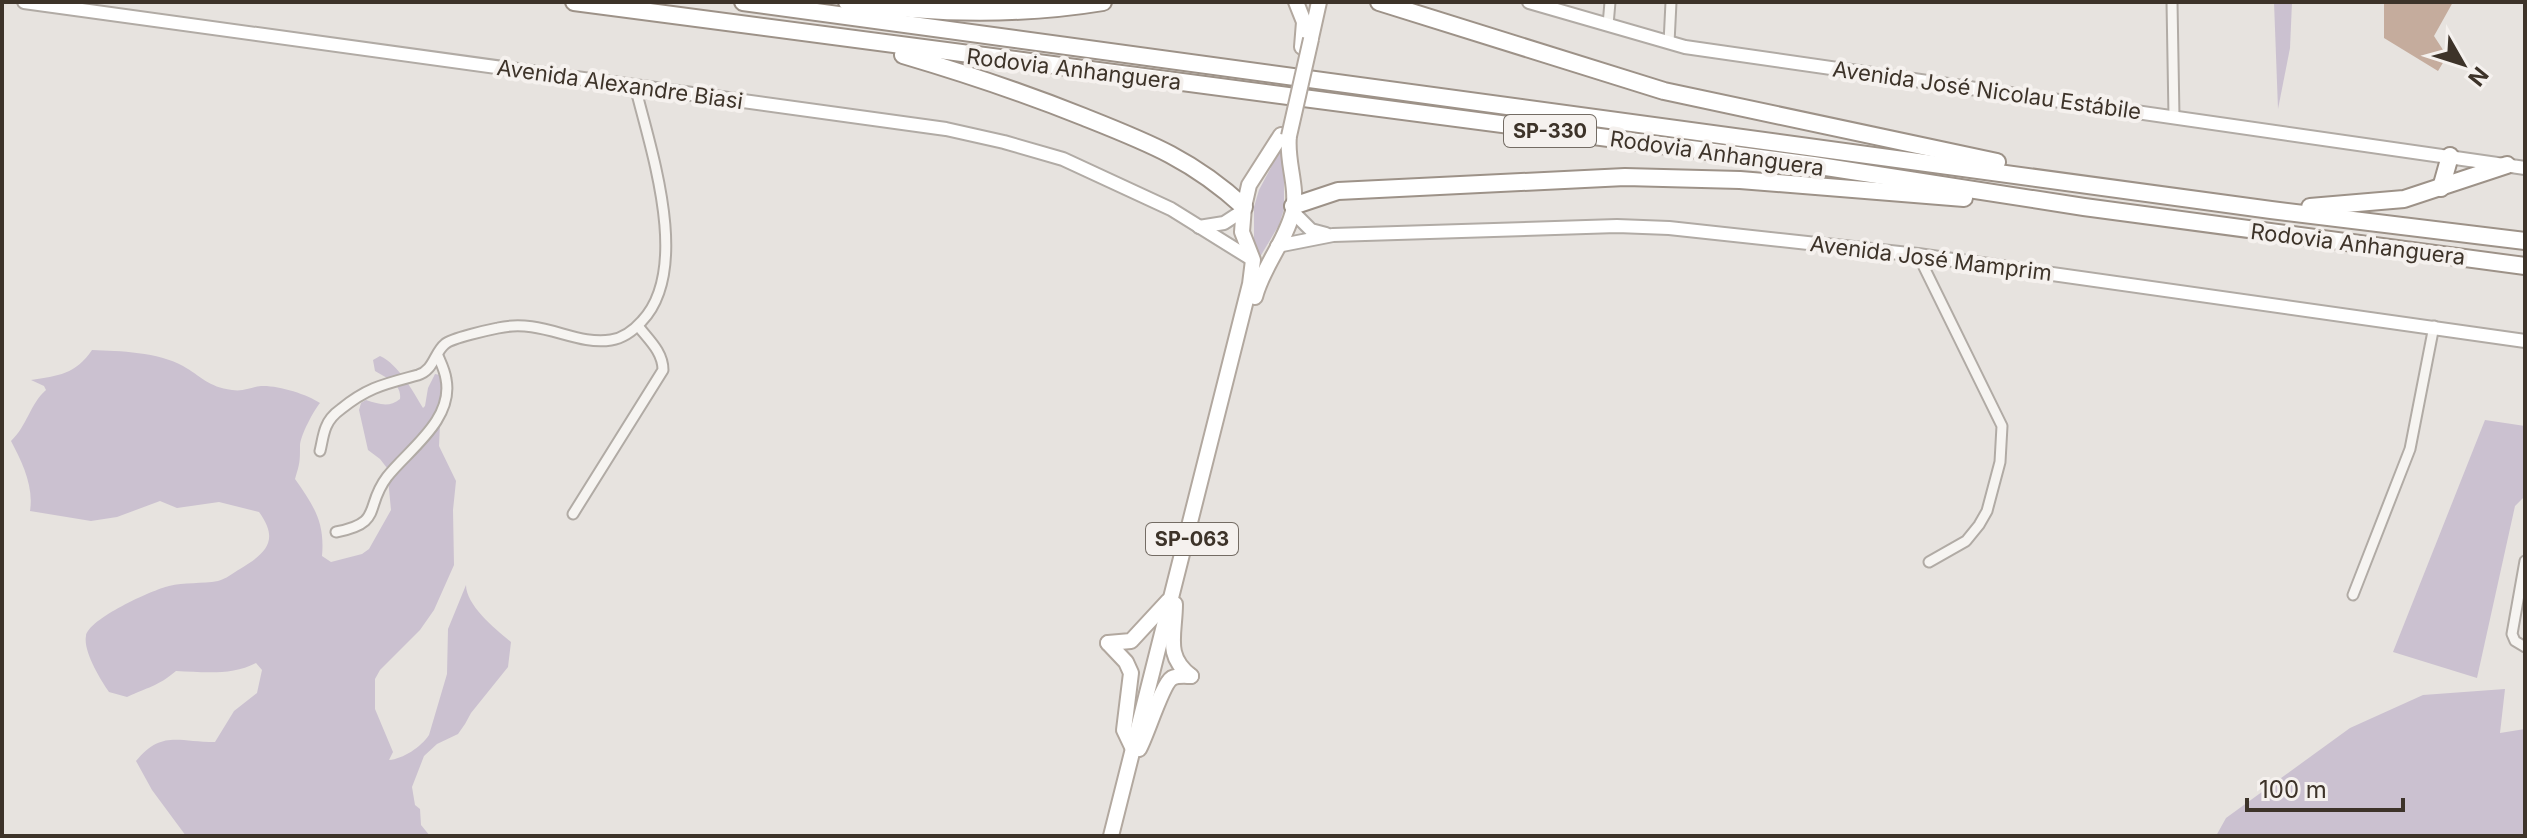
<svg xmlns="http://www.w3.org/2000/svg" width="2527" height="838" font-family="Inter,sans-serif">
  <rect width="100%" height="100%" fill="#e7e3df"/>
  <!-- green -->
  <g fill="#cbc1d0">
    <polygon points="2274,2 2292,2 2290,48 2278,109"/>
    <polygon points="1284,143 1284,209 1279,225 1254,267 1254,207 1259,190"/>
    <path d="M92 350C120 351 158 352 183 366 201 376 208 387 232 390 244 392 251 387 261 386 277 385 307 394 320 403 314 410 300 436 300 446 300 461 300 463 295 479 314 506 325 522 322 556L331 562 362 554 369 549 391 510 387 468 380 459 368 450 359 410 361 403 366 400C379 404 389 408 400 399 402 384 387 378 375 371L373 360 380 356C399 365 412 390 423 408L425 406 428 388 435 374 440 375 451 389 449 398 433 425 440 424 439 446 456 481 453 510 454 565 434 610 420 630 380 670 375 679V709L393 752 389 760C403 759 421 747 429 735L447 674 448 629 466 585C466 605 495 629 511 642L508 667 471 713 465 724 458 734 437 744 424 756 412 787 415 805 420 809 421 825 430 836H186L152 790 136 761C162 730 177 742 215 742L234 711 257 693 262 670 256 663C231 676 203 672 176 671 157 687 148 687 127 697L109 692C100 679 83 651 86 636 88 619 152 590 169 586 184 582 202 584 218 581 226 579 233 573 240 569 266 553 280 541 259 512L219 502 177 508 160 501 117 517 91 521 30 511C34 486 22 462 11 441 27 426 30 404 46 390L44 386 31 380C58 376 76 374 92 350Z"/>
    <polygon points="2485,420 2525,426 2525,496 2515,506 2477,678 2393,652"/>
    <polygon points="2505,689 2500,733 2525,729 2525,836 2216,836 2226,818 2350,728 2423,695"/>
  </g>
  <!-- water -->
  <polygon fill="#c5ac9d" points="2384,2 2453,2 2434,36 2447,56 2438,71 2384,38"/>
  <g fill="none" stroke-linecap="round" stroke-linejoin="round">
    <!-- street casing -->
    <g stroke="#b1aba5" stroke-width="13">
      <g id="street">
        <polyline points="2172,2 2174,117"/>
        <polyline points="1608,25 1610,2"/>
        <polyline points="1669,43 1671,2"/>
        <polyline points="1918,255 2002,426 2000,462 1987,511 1979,525 1966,541 1929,562"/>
        <path d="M320 451C322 443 323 434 326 427 329 419 334 414 341 409 368 387 385 384 418 375 434 370 434 353 445 344 452 338 488 330 498 328 542 318 575 346 611 340 624 338 634 330 642 321 692 268 650 148 635 86"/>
        <path d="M573 514 663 370C663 352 649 340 638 326"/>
        <path d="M336 532C384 523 364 507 387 477 408 450 454 420 446 379 445 371 441 363 438 356"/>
        <polyline points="2525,561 2512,634 2515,641 2525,647"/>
        <polyline points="2353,595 2410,449 2434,326"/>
      </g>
    </g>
    <!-- secondary casing -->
    <g stroke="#b1aba5" stroke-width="16">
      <g id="secondary">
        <polyline points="24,2 946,129 1004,142 1063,159 1171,209 1253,260"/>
        <polyline points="1529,2 1685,47 2525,168"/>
        <polyline points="1293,212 1311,230 1326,234"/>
        <polyline points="1199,227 1224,223 1244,210"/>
        <polyline points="1277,246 1333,235 1617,226 1669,228 1918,255 2525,341"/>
      </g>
    </g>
    <!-- primary casing -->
    <g stroke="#b2a89f" stroke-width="18">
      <g id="primary">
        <polyline points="1296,2 1304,22 1302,47"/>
        <polyline points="1311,38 1319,2"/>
        <path d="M1255 297C1263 266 1286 241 1293 211 1298 186 1286 161 1289 136"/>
        <path d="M1175 604C1175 634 1164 656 1191 676"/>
        <polyline points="1108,643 1126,662 1131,673 1124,730 1133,749"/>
        <polyline points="1108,643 1131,641 1168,601"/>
        <path d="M1139 749C1147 735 1162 684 1172 678 1177 675 1185 676 1191 676"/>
        <polyline points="1111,836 1250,284 1253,260 1242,232 1244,207 1249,185 1281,135"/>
      </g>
    </g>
    <!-- highway casing -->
    <g stroke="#9d9288" stroke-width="20">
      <g id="highway">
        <polyline points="574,2 1813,165 2084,207 2525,266"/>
        <polyline points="743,2 2271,210 2525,241"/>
        <path d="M847 2C932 14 1018 16 1103 2"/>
        <polyline points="1379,2 1664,91 1997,162"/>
        <path d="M903 55C964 73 1024 93 1084 117 1147 142 1192 159 1244 207"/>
        <polyline points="2441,188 2450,156"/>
        <polyline points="1293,206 1338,191 1625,177 1740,180 1964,198"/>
        <polyline points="2310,207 2404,199 2507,165"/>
      </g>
    </g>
    <!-- street -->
    <use href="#street" stroke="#f6f4f1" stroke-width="9"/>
    <!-- secondary -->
    <use href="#secondary" stroke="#fff" stroke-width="12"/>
    <!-- primary -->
    <use href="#primary" stroke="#fff" stroke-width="14"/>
    <!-- highway -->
    <use href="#highway" stroke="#fff" stroke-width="16"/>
    <!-- primary-bridge casing -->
    <g stroke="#b2a89f" stroke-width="18" stroke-linecap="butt">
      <polyline id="primary-bridge" points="1289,136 1311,39"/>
    </g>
    <!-- primary-bridge -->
    <use href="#primary-bridge" stroke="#fff" stroke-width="14"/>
  </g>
  <g text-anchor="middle" stroke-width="8" stroke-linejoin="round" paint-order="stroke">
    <!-- shield labels -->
    <g fill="#f5f1ee" stroke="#746c64" stroke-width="2">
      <rect x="1504" y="115" width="92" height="32" rx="6"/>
      <rect x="1146" y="523" width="92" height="32" rx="6"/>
    </g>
    <g font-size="20" font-weight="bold" fill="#3d3329">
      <text x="1550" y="138">SP-330</text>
      <text x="1192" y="546">SP-063</text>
    </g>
    <!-- street labels -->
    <g font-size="22" fill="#3d3329" stroke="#f5f1ee">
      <text transform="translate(1074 69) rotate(7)" y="8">Rodovia Anhanguera</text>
      <text transform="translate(620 84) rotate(8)" y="8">Avenida Alexandre Biasi</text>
      <text transform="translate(1987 90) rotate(8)" y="8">Avenida José Nicolau Estábile</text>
      <text transform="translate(1717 153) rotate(8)" y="8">Rodovia Anhanguera</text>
      <text transform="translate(2358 244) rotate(7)" y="8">Rodovia Anhanguera</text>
      <text transform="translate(1931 258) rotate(7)" y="8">Avenida José Mamprim</text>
    </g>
  </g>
  <!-- border -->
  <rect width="2527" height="838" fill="none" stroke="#3d3329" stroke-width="8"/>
  <!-- north arrow -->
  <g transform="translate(2463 64) rotate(129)" stroke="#f5f1ee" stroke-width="6" paint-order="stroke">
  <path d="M0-6L14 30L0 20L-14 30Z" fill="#3d3329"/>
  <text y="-12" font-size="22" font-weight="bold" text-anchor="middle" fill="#3d3329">N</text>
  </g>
  <!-- scale -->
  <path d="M2247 798v12h156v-12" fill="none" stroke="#3d3329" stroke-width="4"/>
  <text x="2259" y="798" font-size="24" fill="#3d3329" stroke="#f5f1ee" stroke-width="6" paint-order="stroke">100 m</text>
</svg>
